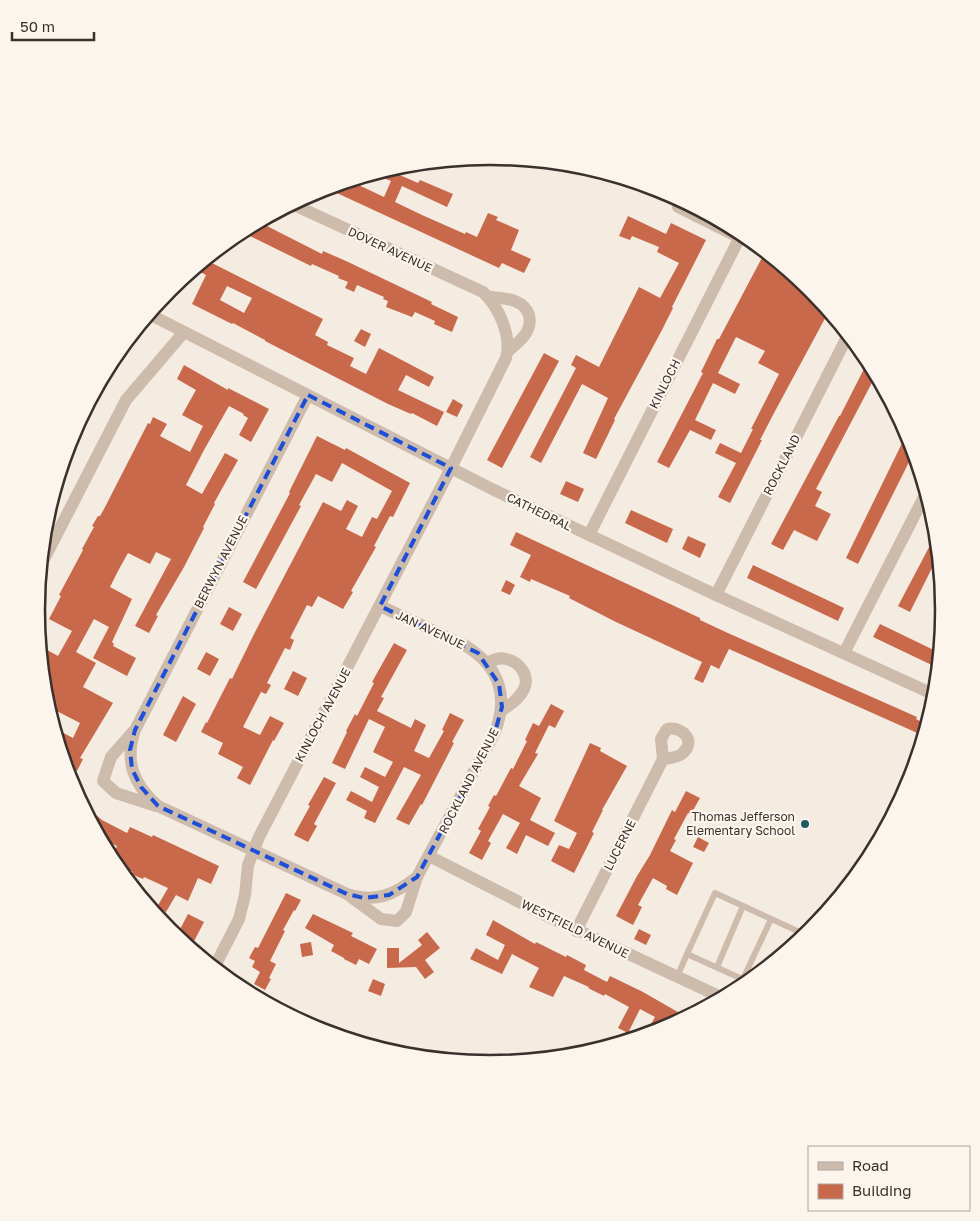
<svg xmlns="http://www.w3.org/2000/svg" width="980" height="1221" font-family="'Golos Text',sans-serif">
  <rect width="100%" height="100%" fill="#f4ebe1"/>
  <!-- building -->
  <g fill="#c8694b" fill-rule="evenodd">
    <polygon points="388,170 418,183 420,180 453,194 447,207 402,186 395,202 422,215 465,234 466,232 477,237 488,213 498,217 496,220 519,230 511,250 531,259 524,273 502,263 499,268 326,188 350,181 384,197 391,181 374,174"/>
    <polygon points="628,216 666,234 671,223 706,240 672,307 673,308 662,330 614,419 615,420 596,459 583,453 608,398 582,384 541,463 530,457 576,368 571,365 576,355 599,367 639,287 660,298 679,263 657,252 659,247 632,236 630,240 619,236"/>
    <polygon points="259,222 322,254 323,251 346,261 432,302 431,304 458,317 452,332 434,324 435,321 415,312 412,317 386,307 388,301 383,299 384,297 357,285 354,292 345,288 348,282 338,278 339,276 312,264 311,266 248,235 252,226"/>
    <polygon points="765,252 794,276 790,283 820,300 829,311 774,413 760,440 762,440 730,503 718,497 736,463 715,453 720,443 741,453 753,429 751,429 779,374 758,363 765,351 736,337 718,373 740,384 735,394 713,383 695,420 716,430 711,440 690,430 669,468 657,462 703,373 701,372 717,339 719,339"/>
    <path d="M206 260 323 319 315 335 328 342 327 345 354 358 350 366 366 374 379 348 434 377 429 387 406 375 398 390 444 412 437 426 412 413 411 414 388 404 265 341V340L233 323 232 324 192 304 206 275 194 269ZM227 286 252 298 244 313 220 300Z"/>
    <polygon points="361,329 371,334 365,347 354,341"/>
    <polygon points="544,353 559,361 502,468 487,460"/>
    <polygon points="868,361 876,375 816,489 822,492 815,506 831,514 817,541 794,530 783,550 771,544 839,416 840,416"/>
    <polygon points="184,365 228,390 228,388 269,409 251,442 239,435 248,418 243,415 244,414 229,406 204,450 186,485 202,494 225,453 238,460 214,503 215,504 203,527 204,528 184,567 156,615 158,616 149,633 135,626 171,559 156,552 150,564 128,553 118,571 110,587 132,599 112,642 114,644 113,646 136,658 127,676 93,658 109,627 94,619 76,652 96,663 83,687 113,703 80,758 83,759 77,771 65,765 54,728 73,738 80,723 47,706 45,699 40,646 58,656 72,631 49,619 61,596 59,595 83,550 82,549 94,527 92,526 98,516 100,516 104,509 148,423 150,424 153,417 167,424 160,436 190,452 203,426 182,415 196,390 177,379"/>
    <polygon points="453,399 463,405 457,417 446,412"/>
    <polygon points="907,433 913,450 911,455 912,456 858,564 846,558"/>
    <polygon points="317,436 345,450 346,448 410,483 393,517 390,516 374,546 376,547 351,591 353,592 343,609 318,596 312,607 307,605 290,638 294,640 290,650 285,648 267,683 271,685 266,694 261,692 243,727 260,735 270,716 284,723 274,741 273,740 250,785 237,778 243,767 218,754 223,743 201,732 206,722 207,723 230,678 232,679 254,634 323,502 341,511 347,500 358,506 346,529 362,537 372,517 377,519 392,491 342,463 332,482 316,474 299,505 301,506 256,589 243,582 290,493 289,492"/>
    <polygon points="566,481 584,489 578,502 560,494"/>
    <polygon points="631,510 673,529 667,543 625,523"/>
    <polygon points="516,532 700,618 700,620 730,634 917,717 916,719 927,725 924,736 729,649 719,669 711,665 703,683 694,679 702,662 616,622 569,598 570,596 531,579 530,582 520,577 531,555 510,545"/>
    <polygon points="936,534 938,556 910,612 898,606"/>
    <polygon points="688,536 706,544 700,558 682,549"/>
    <polygon points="753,565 844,608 838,621 747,578"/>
    <polygon points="506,580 515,585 510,595 501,591"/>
    <polygon points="229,607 242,614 233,631 220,624"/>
    <polygon points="880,624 940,653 938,668 873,637"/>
    <polygon points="394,643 407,650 381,697 384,698 377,711 411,728 415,719 426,725 414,751 429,758 444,731 442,730 450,713 464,720 452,742 454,743 422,805 421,804 409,825 396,819 421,775 404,767 375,823 364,818 367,811 346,800 351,791 372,802 379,787 360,777 365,767 385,777 393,762 373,752 385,727 369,719 345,769 332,763 347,732 346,731 355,714 357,716 374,683 372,682"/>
    <polygon points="206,652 219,659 210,676 197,669"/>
    <polygon points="293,671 307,678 298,696 284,689"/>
    <polygon points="183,696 196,704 176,742 163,735"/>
    <polygon points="551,704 564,711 555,728 549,725 535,753 538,754 519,786 541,798 530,820 555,833 548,846 526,835 517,854 506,848 520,823 503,814 488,841 491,843 482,860 469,853 481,831 478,829 490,807 488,806 494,795 496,796 511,768 513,769 527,741 525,740 533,723 539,726"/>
    <polygon points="590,743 601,748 600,751 627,766 602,810 603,810 592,832 594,833 574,873 551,861 559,845 569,849 577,833 554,821"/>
    <polygon points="324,777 336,783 314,824 317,826 308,842 294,835 310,806 308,805"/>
    <polygon points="686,791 700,798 691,814 688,813 674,839 676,840 670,851 693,863 677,895 666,889 667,886 653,878 638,905 642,907 633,925 616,916 637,876 650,855 672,810 675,812"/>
    <polygon points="81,803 82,803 102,820 127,833 130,827 152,837 153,835 219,866 211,884 198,878 188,901 176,895 166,912 157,907 168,888 144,877 143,879 131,874 133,872 113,862 111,859 117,846 99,837"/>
    <polygon points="698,837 709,843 704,852 693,847"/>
    <polygon points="286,893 301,900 295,911 294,910 283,930 285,931 270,961 276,964 269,978 271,979 265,990 254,984 260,972 252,967 255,961 249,958 255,947 258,948"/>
    <polygon points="188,914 204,922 190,949 176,937"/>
    <polygon points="313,914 353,933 351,936 377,949 369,964 359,959 356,965 344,959 344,958 331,951 334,945 305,928"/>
    <polygon points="493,920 535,944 536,942 566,957 567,955 586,965 584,970 607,982 610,976 643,992 683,1015 680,1021 663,1030 645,1035 655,1017 640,1009 628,1033 618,1028 629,1007 605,994 604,996 588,988 589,987 564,976 553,997 529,987 539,968 512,954 502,974 470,959 476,948 498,960 505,945 486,935"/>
    <polygon points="639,929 651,935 646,945 634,939"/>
    <polygon points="427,932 440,948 425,960 434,972 425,979 416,967 387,968 387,948 399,948 399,963 422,945 418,940"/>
    <polygon points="311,942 313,955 302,957 300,944"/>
    <polygon points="373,979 385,984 381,996 368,991"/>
  </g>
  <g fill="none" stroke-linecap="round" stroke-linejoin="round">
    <!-- lane -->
    <g stroke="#cdbbac" stroke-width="6">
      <path d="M817 924C821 917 824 907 833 905"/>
      <polyline points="717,967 743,906"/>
      <polyline points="677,977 687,954"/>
      <polyline points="743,979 771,919"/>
      <polyline points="749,982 687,954 715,893 806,935"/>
    </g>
    <!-- street -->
    <g stroke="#cdbbac" stroke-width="12">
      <polyline points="678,207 740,238"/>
      <path d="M487 296C496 298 507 298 515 301 522 304 527 309 529 315 533 332 519 342 508 351"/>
      <polyline points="149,314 492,489 716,595 935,695"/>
      <path d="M308 395 135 730C124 762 134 785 158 806L347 894C376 903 394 895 417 877L495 732C509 695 499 667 466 646L380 606"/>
      <polyline points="589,535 742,233"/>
      <polyline points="41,565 126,400 184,332"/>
      <polyline points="716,595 848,335"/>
      <polyline points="844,653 926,493"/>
      <path d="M487 663C493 660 499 657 506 659 520 662 530 676 524 689 519 699 510 705 501 711"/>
      <polyline points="133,732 111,757 103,781 116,793 156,806"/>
      <polyline points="429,856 545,915 723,998"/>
      <polyline points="351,897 381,919 397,921 406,912 417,877"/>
      <path d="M576 931 663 759C669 758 678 758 683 753 697 740 681 726 667 729L661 739 663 759"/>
      <path d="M214 968 239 919 245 895 248 865 259 837 451 468 506 358C512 336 499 307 483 292L292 204"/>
    </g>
  </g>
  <!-- marked area -->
  <path fill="none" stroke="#1d4ed8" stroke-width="4" stroke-dasharray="10 6" stroke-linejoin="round" d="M308 395 451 468 380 606 478 653 499 684 502 707 495 732 417 877 389 895 364 898 347 894 158 806 141 787 132 769 130 750 135 730Z"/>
  <!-- markers -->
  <circle fill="#1f5a5e" stroke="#fbf5ee" stroke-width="2" cx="805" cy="824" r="5"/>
  <g text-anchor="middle" stroke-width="4.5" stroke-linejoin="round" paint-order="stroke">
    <!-- street labels -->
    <g font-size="12" fill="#3b302b" stroke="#fbf5ee">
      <text transform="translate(390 250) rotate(25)" y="4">DOVER AVENUE</text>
      <text transform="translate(665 384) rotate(-63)" y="4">KINLOCH</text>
      <text transform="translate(782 465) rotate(-63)" y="4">ROCKLAND</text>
      <text transform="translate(539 512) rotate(26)" y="4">CATHEDRAL</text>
      <text transform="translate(221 562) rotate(-63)" y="4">BERWYN AVENUE</text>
      <text transform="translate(430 630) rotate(25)" y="4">JAN AVENUE</text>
      <text transform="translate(323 715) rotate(-62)" y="4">KINLOCH AVENUE</text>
      <text transform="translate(469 781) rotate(-63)" y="4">ROCKLAND AVENUE</text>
      <text transform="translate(620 845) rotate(-63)" y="4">LUCERNE</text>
      <text transform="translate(575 929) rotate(26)" y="4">WESTFIELD AVENUE</text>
    </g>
    <!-- poi labels -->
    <g font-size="12" fill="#3b302b" stroke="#fbf5ee" text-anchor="end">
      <text x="795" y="821">Thomas Jefferson<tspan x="795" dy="14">Elementary School</tspan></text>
    </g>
  </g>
  <!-- crop -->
  <path d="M0 0H980V1221H0ZM45 610a445 445 0 1 1 890 0a445 445 0 1 1-890 0Z" fill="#fbf5ee" fill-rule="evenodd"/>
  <path fill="none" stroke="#3b302b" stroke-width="2.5" d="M45 610a445 445 0 1 1 890 0a445 445 0 1 1-890 0Z"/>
  <!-- legend -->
  <rect x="808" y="1146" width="162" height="65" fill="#fbf5ee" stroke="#aea6a0"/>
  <rect x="818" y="1162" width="25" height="8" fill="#cdbbac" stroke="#aea6a0"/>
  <text x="852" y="1171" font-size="15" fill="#3b302b">Road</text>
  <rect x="818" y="1184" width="25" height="15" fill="#c8694b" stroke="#aea6a0"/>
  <text x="852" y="1196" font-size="15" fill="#3b302b">Building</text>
  <!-- scale -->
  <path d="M12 32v8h82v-8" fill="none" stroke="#3b302b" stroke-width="2.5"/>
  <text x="20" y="32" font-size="15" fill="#3b302b" stroke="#fbf5ee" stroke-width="4" paint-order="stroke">50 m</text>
</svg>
